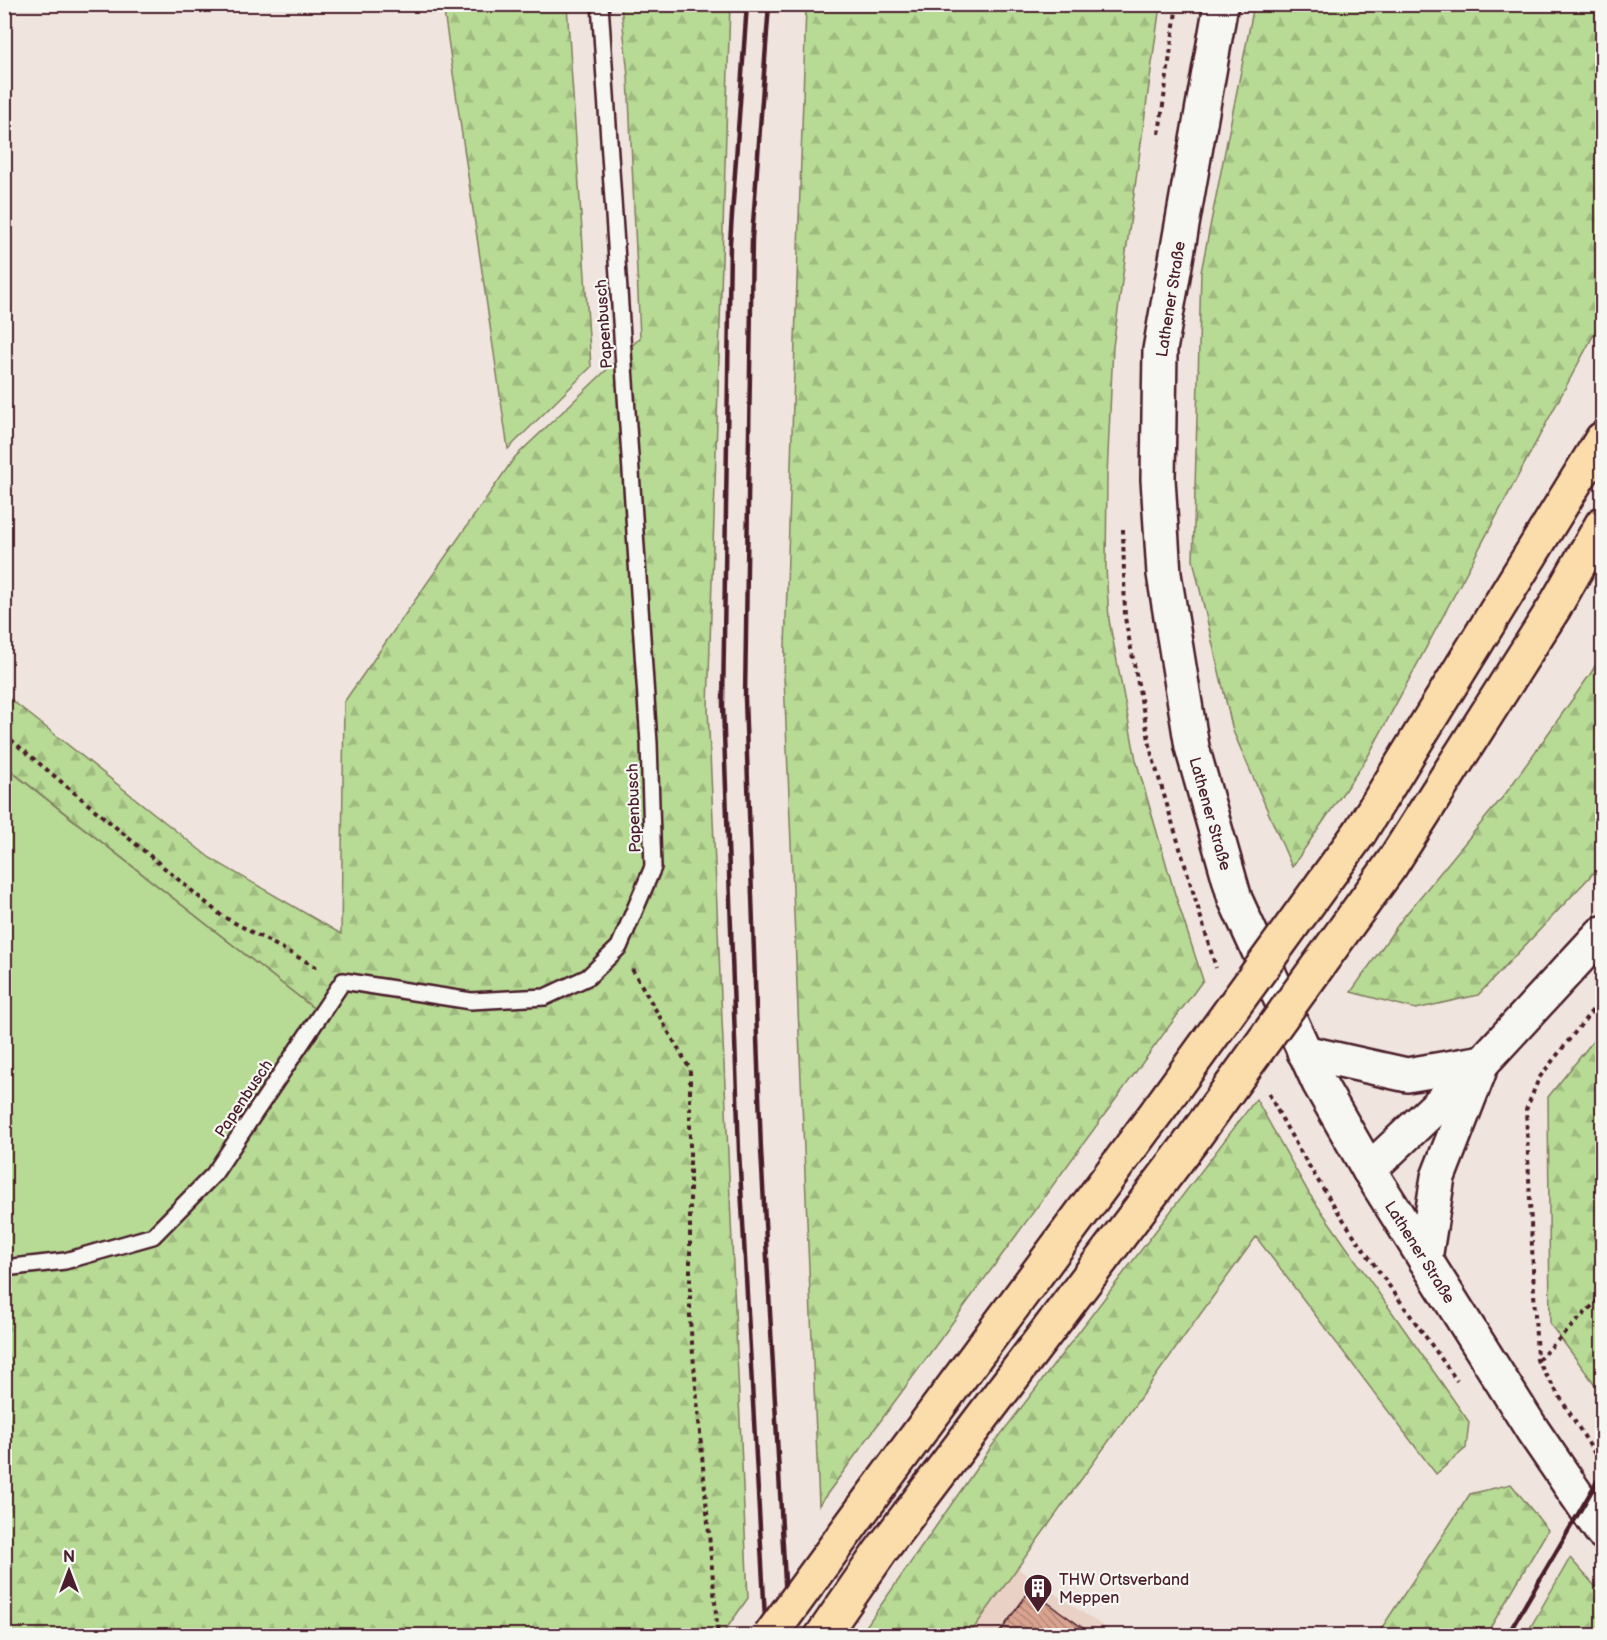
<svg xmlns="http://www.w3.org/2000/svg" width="1607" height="1640" font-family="'Balsamiq Sans',sans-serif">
  <defs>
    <pattern id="forest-firs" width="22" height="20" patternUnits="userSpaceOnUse" patternTransform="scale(1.5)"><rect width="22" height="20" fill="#b7da94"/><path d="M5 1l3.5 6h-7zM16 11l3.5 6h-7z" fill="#9fbb80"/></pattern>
    <pattern id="building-back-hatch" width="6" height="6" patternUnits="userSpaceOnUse" patternTransform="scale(1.5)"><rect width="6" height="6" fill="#d9a38f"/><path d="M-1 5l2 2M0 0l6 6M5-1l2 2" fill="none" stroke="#b28475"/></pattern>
  </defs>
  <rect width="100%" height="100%" fill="#f0e5de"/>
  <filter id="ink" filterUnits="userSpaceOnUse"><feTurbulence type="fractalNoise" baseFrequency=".0167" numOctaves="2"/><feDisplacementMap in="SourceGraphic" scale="12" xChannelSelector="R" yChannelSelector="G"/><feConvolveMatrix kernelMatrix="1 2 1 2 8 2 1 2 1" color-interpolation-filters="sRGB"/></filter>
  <g filter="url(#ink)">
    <!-- built -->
    <polygon fill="#e9d1c6" points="1017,1568 1116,1635 969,1636"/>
    <!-- grass -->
    <polygon fill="#b7da94" stroke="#807c60" stroke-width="1.5" points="4,766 321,1014 214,1174 153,1236 5,1268 8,1224 4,1224"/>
    <!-- forest -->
    <g fill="url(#forest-firs)" stroke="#807c60" stroke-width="1.5">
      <polygon points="443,5 567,5 591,367 508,449"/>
      <polygon points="621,5 730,5 708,708 748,1598 722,1635 5,1635 5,1268 153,1236 214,1174 321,1014 5,766 4,694 210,858 341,934 344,702 515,457 640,338 628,76"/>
      <polygon points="806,5 1160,5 1113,347 1107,476 1106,567 1109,620 1136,760 1174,891 1203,980 819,1505 784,678"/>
      <polygon points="1254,5 1602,5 1602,319 1367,758 1292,867 1233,731 1193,560 1201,272"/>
      <polygon points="1602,654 1602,864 1478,995 1416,1009 1351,992 1402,919 1506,793 1591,673"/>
      <polygon points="1602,1030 1602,1394 1550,1324 1548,1097"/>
      <polygon points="1256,1099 1310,1195 1469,1422 1466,1448 1436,1474 1256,1237 969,1635 860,1635 992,1446"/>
      <polygon points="1511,1484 1548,1530 1486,1635 1377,1635 1470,1494"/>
      <polygon points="1570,1558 1602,1594 1602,1635 1526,1635"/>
    </g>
    <!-- building -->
    <polygon fill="url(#building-back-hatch)" stroke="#4a1f2b" stroke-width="1.5" points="1030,1590 1094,1636 997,1636"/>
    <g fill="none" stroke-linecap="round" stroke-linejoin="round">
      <!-- lane casing -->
      <g stroke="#4a1f2b" stroke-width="20">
        <polyline id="lane" points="4,1268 65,1261 153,1236 214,1174 343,981 471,1001 545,997 588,977 619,947 653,867 649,743 600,4"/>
      </g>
      <!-- secondary casing -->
      <g stroke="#4a1f2b" stroke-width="38">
        <g id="secondary">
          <path id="s1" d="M1221 4 1160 350 1158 479 1164 574 1192 747 1235 899 1319 1083 1369 1170 1533 1431 1602 1532"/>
          <polyline points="1304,1052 1407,1075 1483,1062"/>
          <polyline points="1369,1170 1483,1062 1602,933"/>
          <polyline points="1425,1259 1438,1177 1479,1072"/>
        </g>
      </g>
      <!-- highway casing -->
      <g stroke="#4a1f2b" stroke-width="38">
        <g id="highway">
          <polyline points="1360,832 1602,439"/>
          <polyline points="1391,865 1554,608 1602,524"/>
          <polyline points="870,1499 1159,1109"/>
          <polyline points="822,1636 880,1552 1190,1143"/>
        </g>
      </g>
      <!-- path -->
      <g stroke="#4a1f2b" stroke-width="4" stroke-dasharray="4.5 4.5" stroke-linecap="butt">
        <polyline points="1159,134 1177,4"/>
        <polyline points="1123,529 1125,618 1152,755 1216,968"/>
        <polyline points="4,734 222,916 320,969"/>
        <polyline points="632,969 690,1069 690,1320 718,1636"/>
        <path d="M1269 1094C1320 1196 1392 1288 1457 1381"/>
        <polyline points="1538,1360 1602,1296"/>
        <polyline points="1595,1454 1537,1360 1526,1110 1539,1078 1602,998"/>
        <polyline points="1595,1568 1602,1576"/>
      </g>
      <!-- lane -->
      <use href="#lane" stroke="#f6f6f2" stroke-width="15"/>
      <!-- secondary -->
      <use href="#secondary" stroke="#f6f6f2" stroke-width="33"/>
      <!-- highway -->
      <use href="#highway" stroke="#faddab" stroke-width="33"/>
      <!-- rail -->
      <g stroke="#4a1f2b" stroke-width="4.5">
        <polyline points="747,4 730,243 723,705 739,1151 766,1636"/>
        <polyline points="769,4 752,238 745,698 761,1150 788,1636"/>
        <polyline points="1507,1636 1602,1473"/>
      </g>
      <!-- highway-bridge casing -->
      <g stroke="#4a1f2b" stroke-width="38" stroke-linecap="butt">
        <g id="highway-bridge">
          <polyline points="1159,1109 1360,832"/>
          <polyline points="1190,1143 1391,865"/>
          <polyline points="770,1636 870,1499"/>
        </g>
      </g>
      <!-- highway-bridge -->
      <use href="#highway-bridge" stroke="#faddab" stroke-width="33"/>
    </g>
  </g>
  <!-- icons -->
  <defs>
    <g id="building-pin" transform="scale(1.5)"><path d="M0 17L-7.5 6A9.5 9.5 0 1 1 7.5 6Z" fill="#4a1f2b" stroke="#f6f6f2"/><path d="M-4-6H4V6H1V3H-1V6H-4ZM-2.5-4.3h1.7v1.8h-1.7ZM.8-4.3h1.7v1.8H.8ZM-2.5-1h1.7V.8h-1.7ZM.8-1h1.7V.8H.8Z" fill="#fff"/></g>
  </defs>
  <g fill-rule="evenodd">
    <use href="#building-pin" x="1038" y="1588"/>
  </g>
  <g text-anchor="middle" stroke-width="4.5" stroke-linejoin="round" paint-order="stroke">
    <!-- street labels -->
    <g font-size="16" fill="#4a1f2b" stroke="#f6f6f2">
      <text transform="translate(1170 299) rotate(-81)" y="6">Lathener Straße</text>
      <text transform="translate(603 324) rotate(-94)" y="6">Papenbusch</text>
      <text transform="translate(633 808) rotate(-92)" y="6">Papenbusch</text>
      <text dy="6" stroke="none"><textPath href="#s1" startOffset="820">Lathener Straße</textPath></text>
      <text transform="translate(243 1098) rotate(-56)" y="6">Papenbusch</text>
      <text dy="6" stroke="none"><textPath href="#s1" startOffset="1308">Lathener Straße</textPath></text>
    </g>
    <!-- poi labels -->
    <g font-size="16" fill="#4a1f2b" stroke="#f6f6f2" text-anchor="start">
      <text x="1059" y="1585">THW Ortsverband<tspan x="1059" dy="18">Meppen</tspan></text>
    </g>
  </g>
  <!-- margin -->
  <rect width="1607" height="1640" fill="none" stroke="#f6f6f2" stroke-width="24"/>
  <rect x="12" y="12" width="1583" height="1616" fill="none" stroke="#4a1f2b" stroke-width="2" filter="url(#ink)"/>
  <!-- north arrow -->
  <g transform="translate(69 1571)" stroke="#f6f6f2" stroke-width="4.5" paint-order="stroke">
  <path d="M0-4.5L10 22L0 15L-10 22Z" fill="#4a1f2b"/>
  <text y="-9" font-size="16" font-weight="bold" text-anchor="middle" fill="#4a1f2b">N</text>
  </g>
</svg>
